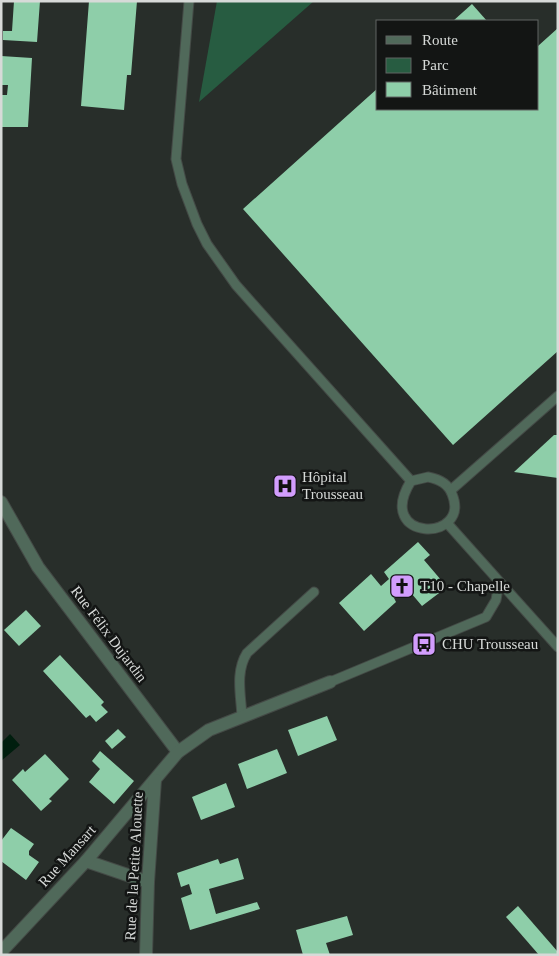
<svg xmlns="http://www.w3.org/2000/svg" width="559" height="956" font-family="Georgia,serif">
  <rect width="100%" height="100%" fill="#282e2a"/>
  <!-- green -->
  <polygon fill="#275c41" points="217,1 314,1 199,102"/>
  <!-- water -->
  <polygon fill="#001e0e" points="10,734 20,745 1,761 1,743"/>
  <!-- building -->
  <g fill="#8ecea9">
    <polygon points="14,1 40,1 37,42 3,40 3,31 12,31"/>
    <polygon points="89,1 137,1 131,75 127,75 124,110 81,106"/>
    <polygon points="472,4 487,21 453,21"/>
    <polygon points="558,28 558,351 453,445 243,209 378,88 378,109 538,109 538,46"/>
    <polygon points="1,56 32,58 28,127 1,127 1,95 7,95 8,85 1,85"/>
    <polygon points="554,435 558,435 558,478 514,472"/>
    <polygon points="418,542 430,555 424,560 447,587 422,606 406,587 394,598 396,602 364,631 339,603 371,574 381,586 389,579 384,572"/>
    <polygon points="26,610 41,626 19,646 4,630"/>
    <polygon points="60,655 104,702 101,705 108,712 96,722 90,715 86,718 43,671"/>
    <polygon points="327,716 337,740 298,756 288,730"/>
    <polygon points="118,729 126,737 112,749 105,741"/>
    <polygon points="277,749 287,773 247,789 238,764"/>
    <polygon points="100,751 134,781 114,804 89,782 100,769 92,761"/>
    <polygon points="45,754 69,779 49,799 52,801 41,811 12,780 23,769 25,772"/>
    <polygon points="226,783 235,807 201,820 192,797"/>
    <polygon points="11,828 34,844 29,851 29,855 39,862 26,880 1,861 1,841"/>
    <polygon points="238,858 244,879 209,889 216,914 257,902 260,909 190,930 181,898 192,894 189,884 181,887 177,873 218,859 220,864"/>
    <polygon points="518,906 558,952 558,955 539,955 506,917"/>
    <polygon points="347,916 353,935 326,943 330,955 303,955 296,930"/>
  </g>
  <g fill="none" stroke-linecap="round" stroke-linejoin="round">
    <!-- service casing -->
    <g stroke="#444a46" stroke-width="11">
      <g id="service">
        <polyline points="189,1 176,159 182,184 197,224 207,244 236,285 411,481"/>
        <path d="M428 477C439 479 448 483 452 494 472 543 373 542 411 481Z"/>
        <polyline points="451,490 558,396"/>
        <polyline points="447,523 558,647"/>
        <polyline points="330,682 486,617 496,600 499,582"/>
        <path d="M242 717C241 695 235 672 247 653L314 592"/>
      </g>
    </g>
    <!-- minor casing -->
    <g stroke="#444a46" stroke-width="14">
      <g id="minor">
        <polyline points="1,502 38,567 178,752"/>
        <polyline points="86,861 148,882"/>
        <polyline points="1,952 86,861 178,752 209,730 330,682"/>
        <polyline points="146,955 148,882 155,780"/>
      </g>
    </g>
    <!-- service -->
    <use href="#service" stroke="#50695a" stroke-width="9"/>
    <!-- minor -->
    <use href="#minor" stroke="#50695a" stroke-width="12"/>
  </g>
  <!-- icons -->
  <defs>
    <g id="hospital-square" transform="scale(1.25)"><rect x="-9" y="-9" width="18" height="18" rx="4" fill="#d29dfd" stroke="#131514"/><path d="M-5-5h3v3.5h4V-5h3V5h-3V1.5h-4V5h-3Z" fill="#111"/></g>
    <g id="church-square" transform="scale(1.25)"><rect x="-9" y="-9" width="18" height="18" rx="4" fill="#d29dfd" stroke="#131514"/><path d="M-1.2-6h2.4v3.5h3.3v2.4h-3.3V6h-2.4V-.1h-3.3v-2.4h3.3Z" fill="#111"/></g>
    <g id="bus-square" transform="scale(1.25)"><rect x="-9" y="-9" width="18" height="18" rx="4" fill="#d29dfd" stroke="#131514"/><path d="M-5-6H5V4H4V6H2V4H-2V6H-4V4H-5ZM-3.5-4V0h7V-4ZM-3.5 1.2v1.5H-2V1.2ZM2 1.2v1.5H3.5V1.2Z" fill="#111"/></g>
  </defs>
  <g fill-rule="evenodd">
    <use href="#hospital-square" x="285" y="486"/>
    <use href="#church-square" x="402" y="586"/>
    <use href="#bus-square" x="424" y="644"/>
  </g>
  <g text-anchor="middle" stroke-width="5" stroke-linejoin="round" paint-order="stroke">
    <!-- poi labels -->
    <g font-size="15" fill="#d7dad8" stroke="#131514" text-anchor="start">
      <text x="302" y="482">Hôpital<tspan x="302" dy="17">Trousseau</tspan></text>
      <text x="420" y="591">T10 - Chapelle</text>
      <text x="442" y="649">CHU Trousseau</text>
    </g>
    <!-- street labels -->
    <g font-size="15" fill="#d7dad8" stroke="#131514">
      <text transform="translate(109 634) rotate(53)" y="5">Rue Félix Dujardin</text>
      <text transform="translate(67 856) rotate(-48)" y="5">Rue Mansart</text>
      <text transform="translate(134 866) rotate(-87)" y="5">Rue de la Petite Alouette</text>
    </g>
  </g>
  <!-- border -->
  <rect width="559" height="956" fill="none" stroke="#d7dad8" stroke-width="5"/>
  <!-- legend -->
  <rect x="376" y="20" width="162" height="90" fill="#131514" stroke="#616462"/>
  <rect x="386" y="36" width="25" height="8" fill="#50695a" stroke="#616462"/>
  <text x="422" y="45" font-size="15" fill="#d7dad8">Route</text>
  <rect x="386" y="58" width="25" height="15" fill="#275c41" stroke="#616462"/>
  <text x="422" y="70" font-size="15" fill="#d7dad8">Parc</text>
  <rect x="386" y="82" width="25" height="15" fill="#8ecea9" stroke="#616462"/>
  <text x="422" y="95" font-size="15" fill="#d7dad8">Bâtiment</text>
</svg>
